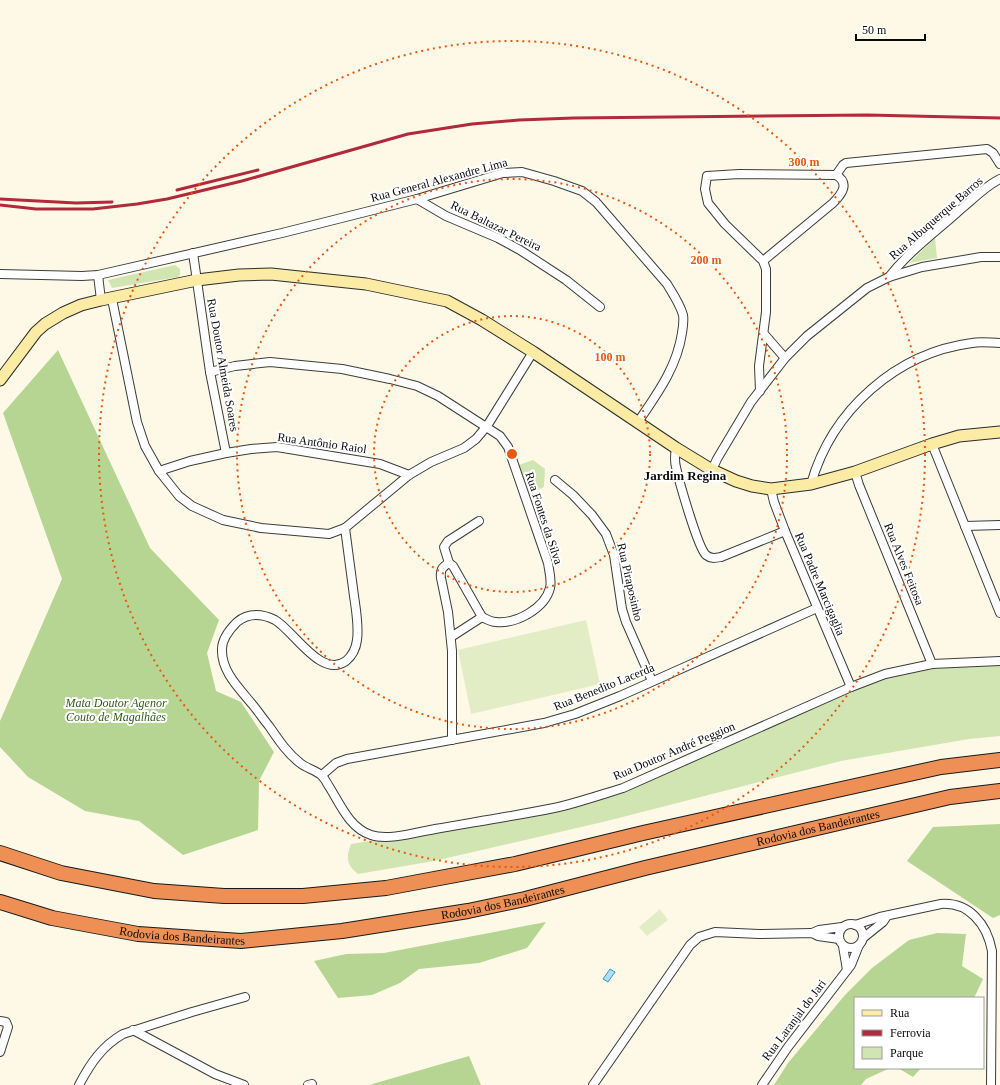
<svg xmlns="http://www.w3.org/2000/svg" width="1000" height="1085" font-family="Georgia,serif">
  <rect width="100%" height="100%" fill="#fef8e7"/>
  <!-- green -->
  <g fill="#d1e5b3">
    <polygon points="935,238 937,258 909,263"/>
    <polygon points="175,265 180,269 180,275 178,277 112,288 108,280"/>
    <polygon points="533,460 545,469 544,487 530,493 519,465"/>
    <path d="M1000 665V736L969 739 841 761 607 821 434 861 358 874C346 865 346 857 351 844L369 841 395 839 556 812 686 762 850 692 886 678 932 669Z"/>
  </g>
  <!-- forest -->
  <g fill="#b6d593">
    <polygon points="58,350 150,548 219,620 207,653 216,691 241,702 274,752 259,781 258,830 183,855 139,821 85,811 28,777 0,747 0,721 62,579 3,413"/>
    <polygon points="1000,824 1000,915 993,918 907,861 933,827"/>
    <polygon points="546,922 527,948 479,963 419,969 400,983 372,995 338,998 314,961 346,954 384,953"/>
    <polygon points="937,933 966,934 962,966 983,979 974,998 855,998 855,1068 890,1068 866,1079 861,1085 774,1085 788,1063 845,995 872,968 909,940"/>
    <polygon points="469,1056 481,1085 369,1085"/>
    <polygon points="898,1068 921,1068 913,1077"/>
  </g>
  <!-- pitch -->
  <g fill="#e2edc5">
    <polygon points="586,620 600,684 471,714 458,650"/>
    <polygon points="660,909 668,920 647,936 639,927"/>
  </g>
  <!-- water -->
  <polygon fill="#aedef3" stroke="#3998c6" points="610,969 615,972 608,982 603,979"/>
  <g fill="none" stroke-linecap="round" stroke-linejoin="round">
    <!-- street casing -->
    <g stroke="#3c3c3c" stroke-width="10">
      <g id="street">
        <polyline points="836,175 843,165 846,163 987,149 993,153 1000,164"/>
        <polyline points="417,199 446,216 498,238 520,250 566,280 600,307"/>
        <polyline points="193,253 210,372 226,453"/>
        <path d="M0 274 82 276 98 275 282 233 417 199 503 173 522 172 554 181 582 191 596 202 667 284C673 294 680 304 683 315 684 321 683 327 682 333 677 367 657 394 638 422"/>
        <polyline points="98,275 101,300"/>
        <path d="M889 277C909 251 937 231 961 209 972 200 987 185 1000 179"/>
        <polyline points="112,299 137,422 145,446 159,471 179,496 192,506 223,520 261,528 329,534 345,528 409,475 431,462 464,448 476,439 487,426 533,352"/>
        <polyline points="764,334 785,358"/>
        <path d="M210 372 235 366 270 362 342 369 390 379 417 386 438 396 500 436 508 447 548 563C549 571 552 580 550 588 545 608 517 624 496 622 491 622 486 619 482 617L453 566 449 563C442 567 440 570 441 578L448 612 452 651V740"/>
        <path d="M760 391 759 366 766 312V269L763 261 725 224 708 203 705 189 707 176 739 174 836 175C850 183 842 194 833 203L763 261"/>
        <polyline points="932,444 1000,613"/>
        <path d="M676 448C675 455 674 460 676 467 679 481 698 548 706 555 711 559 715 558 721 557L785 531"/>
        <polyline points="712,470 717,459 751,402 785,358 807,336 867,288 889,277 922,267 981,257 1000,257"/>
        <polyline points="159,471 190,461 226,453 251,449 277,447 380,464 409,475"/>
        <polyline points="855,472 859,485 932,664"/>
        <polyline points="555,480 573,495 592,515 606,534 614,555 622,609 626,622 652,681"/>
        <path d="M811 484C832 410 896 353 972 343 981 341 991 343 1000 343"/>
        <polyline points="771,489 774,502 785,531 851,687"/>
        <polyline points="965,526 1000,525"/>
        <path d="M345 528C348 551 351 574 354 596 356 610 359 626 357 640 356 648 352 656 346 661 321 679 294 631 275 620 269 617 262 615 256 615 249 615 243 617 237 622 230 629 222 639 222 649 221 671 239 688 252 704 258 711 263 719 269 726 278 739 287 753 300 763 306 768 315 770 321 775 325 778 327 784 330 788 341 806 350 828 371 835 388 841 418 832 435 829 475 822 514 816 554 808 577 803 600 795 623 788L851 687 885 674 932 664 1000 661"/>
        <polyline points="449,563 444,547 448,541 479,521"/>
        <polyline points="451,637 482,617"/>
        <polyline points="322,775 336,763 347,759 544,723 575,714 620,696 817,608"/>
        <circle cx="851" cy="936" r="12"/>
        <path d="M855 925 880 917 941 904C969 902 987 924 992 951L991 1085"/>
        <polyline points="812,933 819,930 842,927"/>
        <polyline points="863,938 883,922 887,916"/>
        <polyline points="843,946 847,970"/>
        <polyline points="0,1021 6,1022 8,1027 0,1052"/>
        <polyline points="133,1030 215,1074 244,1085"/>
        <path d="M79 1085C90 1064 102 1046 123 1034L192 1012 245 997"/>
        <polyline points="308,1085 312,1084"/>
        <polyline points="593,1085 690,945 699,937 715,932 759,934 812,933 818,936 839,939"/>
        <polyline points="762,1085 788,1047 851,965 859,945"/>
      </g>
    </g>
    <!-- secondary casing -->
    <g stroke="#2b2b2b" stroke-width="13">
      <polyline id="secondary" points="0,380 36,332 45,324 63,313 81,305 101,300 197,280 239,275 271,274 366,284 447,301 482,320 533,352 676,448 712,470 736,481 752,486 771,489 811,484 855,472 932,444 959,436 1000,432"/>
    </g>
    <!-- highway casing -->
    <g stroke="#1a1a1a" stroke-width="16">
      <g id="highway">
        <polyline points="0,853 61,873 154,891 224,896 303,896 386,888 515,864 643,833 941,767 1000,760"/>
        <path id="s1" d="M0 902 52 918 138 934 241 941 342 931 468 911 525 899 645 868 950 797 1000 791"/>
      </g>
    </g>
    <!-- street -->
    <use href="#street" stroke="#fff" stroke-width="8"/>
    <!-- secondary -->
    <use href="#secondary" stroke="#fceba4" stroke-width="11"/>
    <!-- highway -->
    <use href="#highway" stroke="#ee8f55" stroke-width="14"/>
    <!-- rail -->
    <g stroke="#b2293a" stroke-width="3">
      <polyline points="177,190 258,170"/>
      <polyline points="0,199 76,203 112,202"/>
      <polyline points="0,205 36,209 93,209 137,204 167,199 242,181 408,134 472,124 519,120 574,118 867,115 1000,118"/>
    </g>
  </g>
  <!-- distance rings -->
  <g fill="none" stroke="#e8590c" stroke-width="2" stroke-dasharray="2 4">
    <circle cx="512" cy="454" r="138"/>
    <circle cx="512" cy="454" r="275"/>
    <circle cx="512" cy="454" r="413"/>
  </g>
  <g text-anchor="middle" stroke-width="4" stroke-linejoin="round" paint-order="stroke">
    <!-- street labels -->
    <g font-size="12" fill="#090909" stroke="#fff">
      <text transform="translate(439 180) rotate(-15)" y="4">Rua General Alexandre Lima</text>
      <text transform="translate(936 218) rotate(-41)" y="4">Rua Albuquerque Barros</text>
      <text transform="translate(496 226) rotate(26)" y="4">Rua Baltazar Pereira</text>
      <text transform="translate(223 365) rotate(80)" y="4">Rua Doutor Almeida Soares</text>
      <text transform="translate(322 443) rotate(8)" y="4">Rua Antônio Raiol</text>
      <text transform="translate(544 518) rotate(72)" y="4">Rua Fontes da Silva</text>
      <text transform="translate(904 564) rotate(68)" y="4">Rua Alves Feitosa</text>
      <text transform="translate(630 582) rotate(77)" y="4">Rua Piraposinho</text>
      <text transform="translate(820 584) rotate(67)" y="4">Rua Padre Marcigaglia</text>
      <text transform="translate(604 687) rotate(-22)" y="4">Rua Benedito Lacerda</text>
      <text transform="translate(674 751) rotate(-23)" y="4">Rua Doutor André Peggion</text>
      <text dy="4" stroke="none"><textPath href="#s1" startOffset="834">Rodovia dos Bandeirantes</textPath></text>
      <text dy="4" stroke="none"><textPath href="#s1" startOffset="510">Rodovia dos Bandeirantes</textPath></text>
      <text dy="4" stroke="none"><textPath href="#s1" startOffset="186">Rodovia dos Bandeirantes</textPath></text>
      <text transform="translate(794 1020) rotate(-53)" y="4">Rua Laranjal do Jari</text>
    </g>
    <!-- park labels -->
    <g font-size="12" font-style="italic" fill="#305d1e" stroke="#fff">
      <text x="116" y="707">Mata Doutor Agenor<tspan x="116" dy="14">Couto de Magalhães</tspan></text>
    </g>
    <!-- neighbourhood labels -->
    <g font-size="13" font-weight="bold" fill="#090909" stroke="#fff">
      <text x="685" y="480">Jardim Regina</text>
    </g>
  </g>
  <circle cx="512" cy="454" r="6" fill="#e8590c" stroke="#fff" stroke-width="2"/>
  <g font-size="12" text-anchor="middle" font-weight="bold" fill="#e8590c" stroke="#fff" stroke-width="4" stroke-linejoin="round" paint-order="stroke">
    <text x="804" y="166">300 m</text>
    <text x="706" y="264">200 m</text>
    <text x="610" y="361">100 m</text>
  </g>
  <!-- legend -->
  <rect x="854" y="997" width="130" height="72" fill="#ffffff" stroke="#9d9d9d"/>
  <rect x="862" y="1010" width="20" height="6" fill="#fceba4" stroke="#9d9d9d"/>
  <text x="890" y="1017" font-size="12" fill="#090909">Rua</text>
  <rect x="862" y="1030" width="20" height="6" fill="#b2293a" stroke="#9d9d9d"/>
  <text x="890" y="1037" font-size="12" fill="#090909">Ferrovia</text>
  <rect x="862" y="1047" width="20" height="12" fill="#d1e5b3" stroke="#9d9d9d"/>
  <text x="890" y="1057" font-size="12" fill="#090909">Parque</text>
  <!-- scale -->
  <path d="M856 34v6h69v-6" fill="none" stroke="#090909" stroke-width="2"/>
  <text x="862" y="34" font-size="12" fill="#090909" stroke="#ffffff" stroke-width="3" paint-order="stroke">50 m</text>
</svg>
